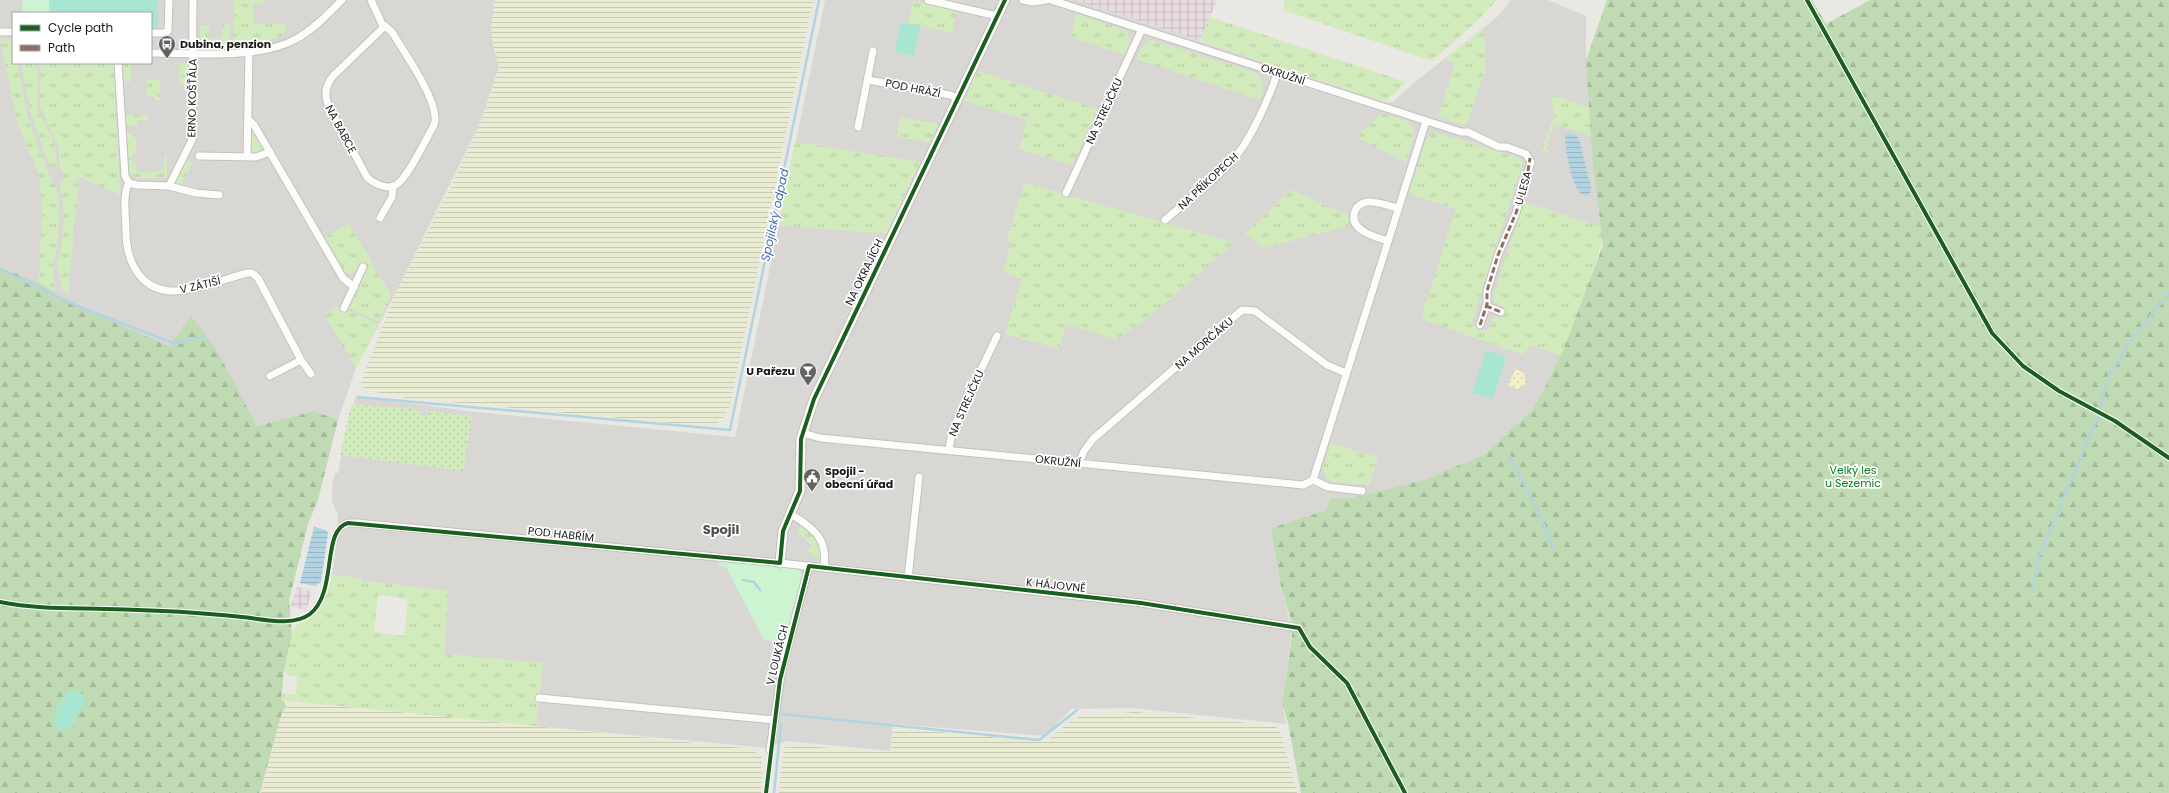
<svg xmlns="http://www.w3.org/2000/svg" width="2169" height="793" font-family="Poppins,sans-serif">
  <defs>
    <pattern id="industrial-grid" width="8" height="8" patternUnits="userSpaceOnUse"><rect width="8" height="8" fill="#e8dbe1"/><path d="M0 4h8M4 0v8" fill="none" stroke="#c6bbc0"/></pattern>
    <pattern id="farmland-rules" width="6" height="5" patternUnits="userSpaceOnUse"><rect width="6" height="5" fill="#e9ecd3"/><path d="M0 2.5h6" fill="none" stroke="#c7cab5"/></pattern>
    <pattern id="grass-tufts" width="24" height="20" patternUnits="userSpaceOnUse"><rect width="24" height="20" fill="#d2ebbd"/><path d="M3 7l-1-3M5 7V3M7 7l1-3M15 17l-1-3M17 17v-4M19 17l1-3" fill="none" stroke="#b4c9a2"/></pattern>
    <pattern id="forest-firs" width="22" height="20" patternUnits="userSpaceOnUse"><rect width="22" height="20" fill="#c0dbb4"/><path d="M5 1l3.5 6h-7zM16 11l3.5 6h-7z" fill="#a4bb9a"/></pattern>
    <pattern id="sand-dots" width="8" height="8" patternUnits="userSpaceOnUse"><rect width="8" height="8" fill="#f6f0c4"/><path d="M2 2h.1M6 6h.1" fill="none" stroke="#d2cda8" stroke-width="1.8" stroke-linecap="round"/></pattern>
    <pattern id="garden-dots" width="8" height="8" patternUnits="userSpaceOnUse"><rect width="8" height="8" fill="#d2ebbd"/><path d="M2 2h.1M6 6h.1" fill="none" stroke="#b4c9a2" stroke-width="1.8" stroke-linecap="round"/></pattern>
    <pattern id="water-rules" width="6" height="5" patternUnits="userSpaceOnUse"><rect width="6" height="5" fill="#b2d3e1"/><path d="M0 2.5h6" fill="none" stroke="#98b5c0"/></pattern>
  </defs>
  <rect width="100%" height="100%" fill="#eae8e2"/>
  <!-- residential -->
  <g fill="#d9d7d4" fill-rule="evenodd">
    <path d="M0 0H495L491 28 493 45 499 67 479 126 395 294 356 368 338 420 314 411 257 426 191 316 169 346 68 302 39 283 0 267ZM13 13H151V63H13Z"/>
    <polygon points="825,0 1074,0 1385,102 1393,102 1410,86 1497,17 1511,0 1548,0 1586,16 1586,60 1608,222 1565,357 1533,409 1485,454 1426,479 1357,497 1331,498 1326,510 1271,528 1281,586 1292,630 1282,703 1286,724 1131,708 1071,709 1045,736 893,724 890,751 787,741 766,748 536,726 542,664 444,654 447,591 363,581 363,579 332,575 337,542 338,515 332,501 332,484 335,473 338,473 351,406 354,403 356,396 476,412 735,437"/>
  </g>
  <!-- industrial -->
  <g fill="url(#industrial-grid)">
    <polygon points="1074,0 1217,0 1200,41"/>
    <polygon points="297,587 312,592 306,611 291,606"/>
  </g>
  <!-- farmland -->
  <g fill="url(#farmland-rules)">
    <polygon points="495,0 813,0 730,406 724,417 717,424 704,426 407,398 371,391 364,388 360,385 395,294 451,187 479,126 490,96 499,67 493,45 491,28"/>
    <polygon points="296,703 381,710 752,749 762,757 761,793 261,793 282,712 286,707"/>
    <polygon points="1136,712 1276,726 1281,733 1297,793 779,793 783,754 785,747 788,745 890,752 893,734 894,730 898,728 1041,742 1045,742 1071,721 1080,716"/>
  </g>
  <!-- grass -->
  <g fill="url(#grass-tufts)" fill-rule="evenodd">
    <polygon points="234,0 263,0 263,4 254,4 254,24 286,24 286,30 283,36 260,43 233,45"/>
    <polygon points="1284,0 1497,0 1476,22 1432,61 1283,10"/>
    <polygon points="913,1 957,10 952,33 908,23"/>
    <polygon points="1077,14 1122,29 1127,32 1130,42 1124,55 1070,37"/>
    <polygon points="1210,17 1406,82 1385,102 1200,41"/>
    <polygon points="200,25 209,25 209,39 222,39 223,25 230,24 230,45 203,45 200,40"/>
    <polygon points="1484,28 1486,73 1484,73 1467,124 1471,125 1470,127 1438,117 1455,63 1444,59"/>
    <polygon points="0,39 13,40 13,63 17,63 28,118 50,178 56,186 59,201 58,239 53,266 55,291 39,283 42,207 40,184 35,162 30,154 17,122"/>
    <path d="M1151 40 1254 72C1265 79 1265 88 1259 100L1136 59 1142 47Z"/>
    <polygon points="21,63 34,63 38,70 37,108 54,143 57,166 54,169 50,167 30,111"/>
    <polygon points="38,63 114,64 120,195 79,177 68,294 64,295 57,263 62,244 64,216 60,183 64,179 64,174 60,168 58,145 40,107 41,70"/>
    <polygon points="122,63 139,63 131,65 131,82 123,81"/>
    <polygon points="173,63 188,63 188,84 180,84 180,65 173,64"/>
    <polygon points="977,71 1098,109 1072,165 1019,149 1027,120 964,101"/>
    <polygon points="145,80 160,80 160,100 156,100 154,96 146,96 148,87"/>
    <polygon points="1551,94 1589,108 1591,136 1554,124 1546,148 1552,154 1542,150 1554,116"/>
    <polygon points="1382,113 1407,121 1412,125 1414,136 1406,163 1356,137"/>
    <polygon points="148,114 148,120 137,120 138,125 126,126 125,115"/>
    <polygon points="900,117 939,124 930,142 897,137"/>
    <polygon points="250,126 262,145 262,150 258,153 250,151"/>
    <polygon points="1435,132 1519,158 1523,162 1471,325 1488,331 1493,317 1500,319 1504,307 1494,302 1493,296 1524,202 1606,228 1565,357 1530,345 1524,355 1421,319 1456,209 1409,194 1426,140 1430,134"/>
    <polygon points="127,133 136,134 136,157 128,157"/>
    <polygon points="795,142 920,162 886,234 778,225"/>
    <polygon points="166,154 167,178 136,178 129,173 128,160 132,160 132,163 136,162 137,172 164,171 164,156 159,155"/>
    <polygon points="185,162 192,162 182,184 175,182"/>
    <polygon points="1025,183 1228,241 1234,243 1149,317 1116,339 1066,324 1059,349 1005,334 1022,279 1003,272 1011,243 1006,241"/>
    <polygon points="1291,190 1348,215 1349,226 1264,248 1245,234"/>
    <polygon points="349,223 391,295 379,322 349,308 368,267 359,263 355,271 350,274 346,273 325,237"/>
    <polygon points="338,306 378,324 356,368 324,314"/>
    <polygon points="1331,443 1378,457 1369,485 1332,482 1326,477 1323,467"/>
    <path d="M800 523C810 531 825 543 821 558L807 554 812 545 798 532Z"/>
    <path d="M332 575 363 579 364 581 448 591 444 654 543 663 536 726 281 700 283 694H296L297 677 287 675 284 671C287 657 287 638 296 626 299 623 305 621 309 618 324 607 328 593 332 575ZM378 595 408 599 404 636 374 632Z"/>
  </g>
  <!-- forest -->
  <g fill="url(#forest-firs)">
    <polygon points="1607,0 1812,0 1826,24 1870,0 2169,0 2169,793 1301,793 1288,723 1282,703 1293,628 1281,586 1271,528 1326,510 1331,498 1357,497 1426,479 1485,454 1533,409 1544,389 1563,351 1603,245 1593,163 1586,60"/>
    <polygon points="0,267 39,283 68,302 169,346 191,316 215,347 257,426 314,411 338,420 318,500 308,524 289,601 292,633 284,671 281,700 285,702 286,707 282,712 260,793 0,793"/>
  </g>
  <!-- sand -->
  <polygon fill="url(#sand-dots)" points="1516,369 1524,373 1526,382 1525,385 1517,389 1508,385"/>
  <!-- park -->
  <g fill="#cdf4d0">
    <polygon points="23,0 49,0 50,13 21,13"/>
    <polygon points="720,561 797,569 804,576 783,648 778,647 780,641 764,640 726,567 718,566"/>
  </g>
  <!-- garden -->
  <polygon fill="url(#garden-dots)" points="354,404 419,410 423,416 426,416 431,411 472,416 463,471 340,455 351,406"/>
  <!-- pitch -->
  <g fill="#a9e6d1">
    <polygon points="49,0 158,0 158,29 151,28 151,13 50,13"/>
    <polygon points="901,22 920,26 914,56 895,52"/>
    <polygon points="1486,350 1506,357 1493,399 1472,393"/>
    <path d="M71 689 85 695C85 710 75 713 73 727L61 731 54 722C56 708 60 699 71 689Z"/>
  </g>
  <!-- parking -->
  <polygon fill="#d8d7d4" points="196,77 213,77 214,88 210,88 210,94 196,94"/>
  <!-- water -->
  <g fill="url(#water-rules)">
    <path d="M1569 133 1577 136 1580 142 1591 188V192L1586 196C1572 196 1565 148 1565 136Z"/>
    <polygon points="314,527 326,530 328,533 321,582 315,586 300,583"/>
  </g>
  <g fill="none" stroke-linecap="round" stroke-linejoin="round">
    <!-- stream -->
    <g stroke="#b2d3e1" stroke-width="2.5">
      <polyline points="0,269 77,306 176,344 204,336"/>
      <polyline points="358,397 730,430 819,0"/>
      <polyline points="2100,408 2109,375 2129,343 2169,293"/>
      <polyline points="1510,456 1541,517 1553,548"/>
      <polyline points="743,580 754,582 760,590"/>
      <polyline points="2032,592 2039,557 2098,416"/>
      <polyline points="781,714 1039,740 1077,710"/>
      <polyline points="774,793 781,724"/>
    </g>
    <!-- minor casing -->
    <g stroke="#c2c1be" stroke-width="9">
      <g id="minor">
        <polyline points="371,0 383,26"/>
        <polyline points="928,0 997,16"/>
        <polyline points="1023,0 1033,2 1046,0"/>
        <polyline points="1051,0 1461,132 1468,132 1499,147 1507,147 1526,154 1531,162 1516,213 1498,255 1487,291 1487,304 1480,325"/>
        <path d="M385 26 392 32C403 51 442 105 434 125 426 139 408 178 396 185 387 190 374 184 367 177L329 107C324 95 325 86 333 76Z"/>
        <polyline points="0,32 13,32"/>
        <polyline points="151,33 164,33 168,31 169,0"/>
        <path d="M151 53C194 53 258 60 296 39 314 29 328 14 342 0"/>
        <polyline points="118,63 125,176 129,183"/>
        <polyline points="868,80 950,95 957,98"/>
        <polyline points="248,119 254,125 343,278 354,287"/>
        <polyline points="858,127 873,51"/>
        <polyline points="199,156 256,157 270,152"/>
        <polyline points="247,156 249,52"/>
        <path d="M129 183C122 195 126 217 126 231 126 261 140 292 176 291 197 290 225 279 247 273H252L258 278 301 360 311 374"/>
        <polyline points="129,183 137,185 169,186 196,193 219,195"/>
        <polyline points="169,186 192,140 193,0"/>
        <polyline points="1066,193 1142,29"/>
        <polyline points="380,218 392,197 393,186"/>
        <path d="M1165 220C1188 200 1215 181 1235 157 1250 141 1271 94 1277 73"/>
        <path d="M1388 241C1376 237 1347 230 1355 211 1357 206 1362 203 1367 202 1377 201 1389 206 1398 208"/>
        <polyline points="1486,306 1501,312"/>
        <polyline points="344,308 363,267"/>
        <polyline points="270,376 301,360"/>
        <polyline points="803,433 820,438 1303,485 1313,480 1328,487 1362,491"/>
        <polyline points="949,450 952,431 997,336"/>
        <polyline points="1079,463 1084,451 1093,439 1242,310 1255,311 1327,365 1346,373"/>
        <polyline points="1313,480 1426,121"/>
        <path d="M791 514C814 529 828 538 824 568"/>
        <polyline points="342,526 348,523 357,523 780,563 1141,603 1299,628"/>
        <polyline points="908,578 919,477"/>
        <polyline points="539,698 774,720"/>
        <polyline points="770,750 782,668 809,566"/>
      </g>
    </g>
    <!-- tertiary casing -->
    <g stroke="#c2c1be" stroke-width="11">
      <polyline id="tertiary" points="780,563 783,531 800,491 801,439 814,399 1005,0"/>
    </g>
    <!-- minor -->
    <use href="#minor" stroke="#fcfcfb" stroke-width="7"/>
    <!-- tertiary -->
    <use href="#tertiary" stroke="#fcfcfb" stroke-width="9"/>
    <!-- quiet -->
    <g stroke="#8d6e63" stroke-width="3" stroke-dasharray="6 3" stroke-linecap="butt">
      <polyline points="1486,306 1501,312"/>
      <polyline points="1480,325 1487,304 1487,291 1498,255 1516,213 1527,178 1530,158"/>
    </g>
    <!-- cycleway casing -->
    <g stroke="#fff" stroke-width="6">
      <g id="cycleway">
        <polyline points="1807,0 1992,333 2023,366 2059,391 2115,421 2169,458"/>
        <path d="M0 602C35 609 70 608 106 609 152 610 197 612 242 617 263 619 293 627 310 614 338 592 321 530 348 523L780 563 783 531 800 491 801 439 814 399 1005 0"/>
        <polyline points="766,793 780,680 809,566 1141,603 1299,628 1310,647 1347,683 1405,793"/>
      </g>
    </g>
    <!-- cycleway -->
    <use href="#cycleway" stroke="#1b5e20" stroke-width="4"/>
  </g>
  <!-- icons -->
  <defs>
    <g id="bus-pin" transform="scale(0.9)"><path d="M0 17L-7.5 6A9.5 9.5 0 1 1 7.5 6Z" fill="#636260" stroke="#fff"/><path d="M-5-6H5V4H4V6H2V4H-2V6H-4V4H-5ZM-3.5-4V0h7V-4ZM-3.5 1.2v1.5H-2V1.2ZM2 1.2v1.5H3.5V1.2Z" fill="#fff"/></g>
    <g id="bar-pin" transform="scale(0.9)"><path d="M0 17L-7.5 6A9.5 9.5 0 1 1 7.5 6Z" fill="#636260" stroke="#fff"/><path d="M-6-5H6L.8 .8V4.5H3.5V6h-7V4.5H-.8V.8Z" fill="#fff"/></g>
    <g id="civic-pin" transform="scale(0.9)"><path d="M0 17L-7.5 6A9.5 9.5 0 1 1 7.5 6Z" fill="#636260" stroke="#fff"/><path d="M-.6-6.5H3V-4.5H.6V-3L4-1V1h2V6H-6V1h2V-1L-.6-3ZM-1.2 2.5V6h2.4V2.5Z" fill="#fff"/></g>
  </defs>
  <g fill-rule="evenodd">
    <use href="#bus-pin" x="167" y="44"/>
    <use href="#bar-pin" x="808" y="371"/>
    <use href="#civic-pin" x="812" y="477"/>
  </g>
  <g text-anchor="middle" stroke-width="3.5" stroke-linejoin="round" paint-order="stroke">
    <!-- poi labels -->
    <g font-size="11" font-weight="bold" fill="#1a1a1a" stroke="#fff" text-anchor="start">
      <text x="180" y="48">Dubina, penzion</text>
      <text x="795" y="375" text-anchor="end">U Pařezu</text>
      <text x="825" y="475">Spojil -<tspan x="825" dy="13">obecní úřad</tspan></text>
    </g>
    <!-- street labels -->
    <g font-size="11" fill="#1a1a1a" stroke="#fff">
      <text transform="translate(1283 74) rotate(18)" y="4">OKRUŽNÍ</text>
      <text transform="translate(913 88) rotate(11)" y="4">POD HRÁZÍ</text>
      <text transform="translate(192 98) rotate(-89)" y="4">ERNO KOŠŤÁLA</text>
      <text transform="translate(1104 111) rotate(-65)" y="4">NA STREJČKU</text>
      <text transform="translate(341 129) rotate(62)" y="4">NA BABCE</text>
      <text transform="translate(1208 181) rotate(-43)" y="4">NA PŘÍKOPECH</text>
      <text transform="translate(1523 188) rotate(-74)" y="4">U LESA</text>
      <text transform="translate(864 272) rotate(-64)" y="4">NA OKRAJÍCH</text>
      <text transform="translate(200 285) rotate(-13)" y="4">V ZÁTIŠÍ</text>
      <text transform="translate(1204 343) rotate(-41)" y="4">NA MORČÁKU</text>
      <text transform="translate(966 403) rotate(-66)" y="4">NA STREJČKU</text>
      <text transform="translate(1058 461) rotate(6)" y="4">OKRUŽNÍ</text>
      <text transform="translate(561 534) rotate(6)" y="4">POD HABŘÍM</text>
      <text transform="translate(1056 585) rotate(6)" y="4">K HÁJOVNĚ</text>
      <text transform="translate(777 655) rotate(-76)" y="4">V LOUKÁCH</text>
    </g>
    <!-- park labels -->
    <g font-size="11" fill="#027f18" stroke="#fff">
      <text x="1853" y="474">Velký les<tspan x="1853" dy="13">u Sezemic</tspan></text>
    </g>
    <!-- water labels -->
    <g font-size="12" font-style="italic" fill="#406eb1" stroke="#fff">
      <text transform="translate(775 215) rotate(-78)" y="4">Spojilský odpad</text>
    </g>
    <!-- quarter labels -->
    <g font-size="13" font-weight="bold" fill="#4d4d4d" stroke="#fff">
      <text x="721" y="534">Spojil</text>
    </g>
  </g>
  <!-- legend -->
  <rect x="12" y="12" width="140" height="52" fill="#ffffff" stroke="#a3a3a3"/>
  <rect x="20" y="25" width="20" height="6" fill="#1b5e20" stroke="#a3a3a3"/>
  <text x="48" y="32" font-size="12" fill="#1a1a1a">Cycle path</text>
  <rect x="20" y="45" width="20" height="6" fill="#8d6e63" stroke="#a3a3a3"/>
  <text x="48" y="52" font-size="12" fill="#1a1a1a">Path</text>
</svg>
